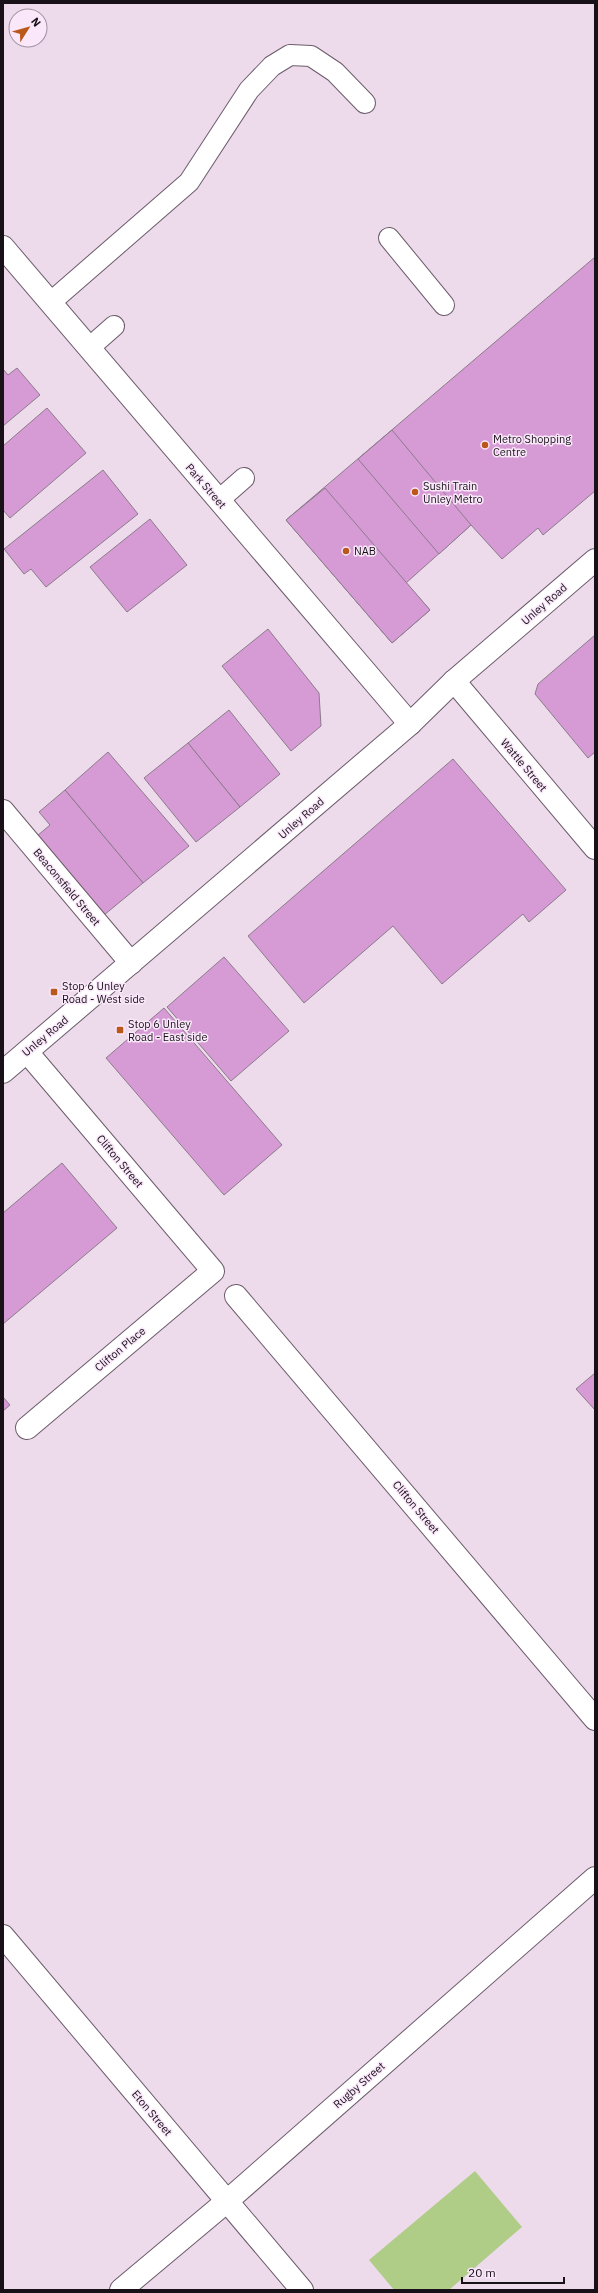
<svg xmlns="http://www.w3.org/2000/svg" width="598" height="2293" font-family="'IBM Plex Sans',sans-serif">
  <rect width="100%" height="100%" fill="#eddbec"/>
  <!-- green -->
  <polygon fill="#afcd87" points="475,2171 522,2227 449,2290 394,2290 369,2260"/>
  <!-- building -->
  <g fill="#d69bd5" stroke="#8b7b8b">
    <polygon points="595,257 595,491 543,535 538,528 502,559 471,525 406,583 430,610 392,643 286,520"/>
    <polygon points="17,368 40,395 3,426 3,369 8,375"/>
    <polygon points="47,408 86,453 10,518 3,510 3,446"/>
    <polygon points="392,430 471,525 439,554 358,459"/>
    <polygon points="103,470 138,514 46,587 31,569 24,574 4,549"/>
    <polygon points="325,488 430,610 392,643 286,520"/>
    <polygon points="150,519 187,565 127,612 90,567"/>
    <polygon points="268,629 319,693 321,726 291,751 222,666"/>
    <polygon points="595,635 595,752 588,758 535,694 538,684"/>
    <polygon points="229,710 280,774 240,807 188,743"/>
    <polygon points="188,743 240,807 196,842 144,778"/>
    <polygon points="108,752 189,846 143,883 65,790"/>
    <polygon points="453,759 566,890 529,922 523,914 442,984 393,926 304,1003 248,936"/>
    <polygon points="65,790 143,883 104,915 37,836 50,825 39,812"/>
    <polygon points="224,957 289,1031 231,1081 167,1007"/>
    <polygon points="164,1008 282,1145 224,1195 106,1058"/>
    <polygon points="62,1163 117,1228 3,1324 3,1213"/>
    <polygon points="595,1373 595,1410 576,1389"/>
    <polygon points="3,1397 10,1405 3,1411"/>
  </g>
  <g fill="none" stroke-linecap="round" stroke-linejoin="round">
    <!-- service casing -->
    <g stroke="#6c5c6b" stroke-width="22">
      <g id="service">
        <polyline points="389,238 444,305"/>
        <polyline points="51,302 189,182 249,90 272,66 290,55 311,56 335,72 365,103"/>
        <polyline points="89,348 114,326"/>
        <polyline points="219,500 244,478"/>
      </g>
    </g>
    <!-- minor casing -->
    <g stroke="#6c5c6b" stroke-width="24">
      <g id="minor">
        <polyline points="3,811 131,963"/>
        <polyline points="236,1296 595,1719"/>
        <polyline points="27,1428 213,1271 27,1052"/>
        <polyline points="3,1936 302,2290"/>
        <polyline points="121,2290 226,2202 595,1878"/>
      </g>
    </g>
    <!-- tertiary casing -->
    <g stroke="#6c5c6b" stroke-width="24">
      <g id="tertiary">
        <polyline points="3,247 410,724"/>
        <polyline points="454,681 595,848"/>
      </g>
    </g>
    <!-- secondary casing -->
    <g stroke="#6c5c6b" stroke-width="24">
      <polyline id="secondary" points="3,1072 410,724 454,681 595,560"/>
    </g>
    <!-- service -->
    <use href="#service" stroke="#fff" stroke-width="20"/>
    <!-- minor -->
    <use href="#minor" stroke="#fff" stroke-width="22"/>
    <!-- tertiary -->
    <use href="#tertiary" stroke="#fff" stroke-width="22"/>
    <!-- secondary -->
    <use href="#secondary" stroke="#fff" stroke-width="22"/>
  </g>
  <!-- markers -->
  <g fill="#b9581a" stroke="#fae8fa" stroke-width="1.5">
    <circle cx="485" cy="445" r="4"/>
    <circle cx="415" cy="492" r="4"/>
    <circle cx="346" cy="551" r="4"/>
    <rect x="50" y="988" width="8" height="8" rx="2"/>
    <rect x="116" y="1026" width="8" height="8" rx="2"/>
  </g>
  <g text-anchor="middle" stroke-width="3" stroke-linejoin="round" paint-order="stroke">
    <!-- poi labels -->
    <g font-size="11" fill="#181218" stroke="#fae8fa" text-anchor="start">
      <text x="493" y="443">Metro Shopping<tspan x="493" dy="13">Centre</tspan></text>
      <text x="423" y="490">Sushi Train<tspan x="423" dy="13">Unley Metro</tspan></text>
      <text x="354" y="555">NAB</text>
      <text x="62" y="990">Stop 6 Unley<tspan x="62" dy="13">Road - West side</tspan></text>
      <text x="128" y="1028">Stop 6 Unley<tspan x="128" dy="13">Road - East side</tspan></text>
    </g>
    <!-- street labels -->
    <g font-size="11" fill="#181218" stroke="#fae8fa">
      <text transform="translate(206 486) rotate(49)" y="4">Park Street</text>
      <text transform="translate(544 604) rotate(-41)" y="4">Unley Road</text>
      <text transform="translate(524 765) rotate(50)" y="4">Wattle Street</text>
      <text transform="translate(301 818) rotate(-41)" y="4">Unley Road</text>
      <text transform="translate(67 887) rotate(50)" y="4">Beaconsfield Street</text>
      <text transform="translate(45 1036) rotate(-40)" y="4">Unley Road</text>
      <text transform="translate(120 1161) rotate(50)" y="4">Clifton Street</text>
      <text transform="translate(120 1349) rotate(-40)" y="4">Clifton Place</text>
      <text transform="translate(416 1507) rotate(50)" y="4">Clifton Street</text>
      <text transform="translate(359 2085) rotate(-41)" y="4">Rugby Street</text>
      <text transform="translate(152 2113) rotate(50)" y="4">Eton Street</text>
    </g>
  </g>
  <!-- border -->
  <rect width="598" height="2293" fill="none" stroke="#181218" stroke-width="8"/>
  <!-- north arrow -->
  <g transform="translate(28 28) rotate(53)"><circle r="19" fill="#fae8fa" stroke="#a092a0"/>
  <path d="M0-3L7 15L0 10L-7 15Z" fill="#b9581a"/>
  <text y="-6" font-size="11" font-weight="bold" text-anchor="middle" fill="#181218">N</text>
  </g>
  <!-- scale -->
  <path d="M462 2277v6h102v-6" fill="none" stroke="#181218" stroke-width="2"/>
  <text x="468" y="2277" font-size="12" fill="#181218" stroke="#fae8fa" stroke-width="3" paint-order="stroke">20 m</text>
</svg>
